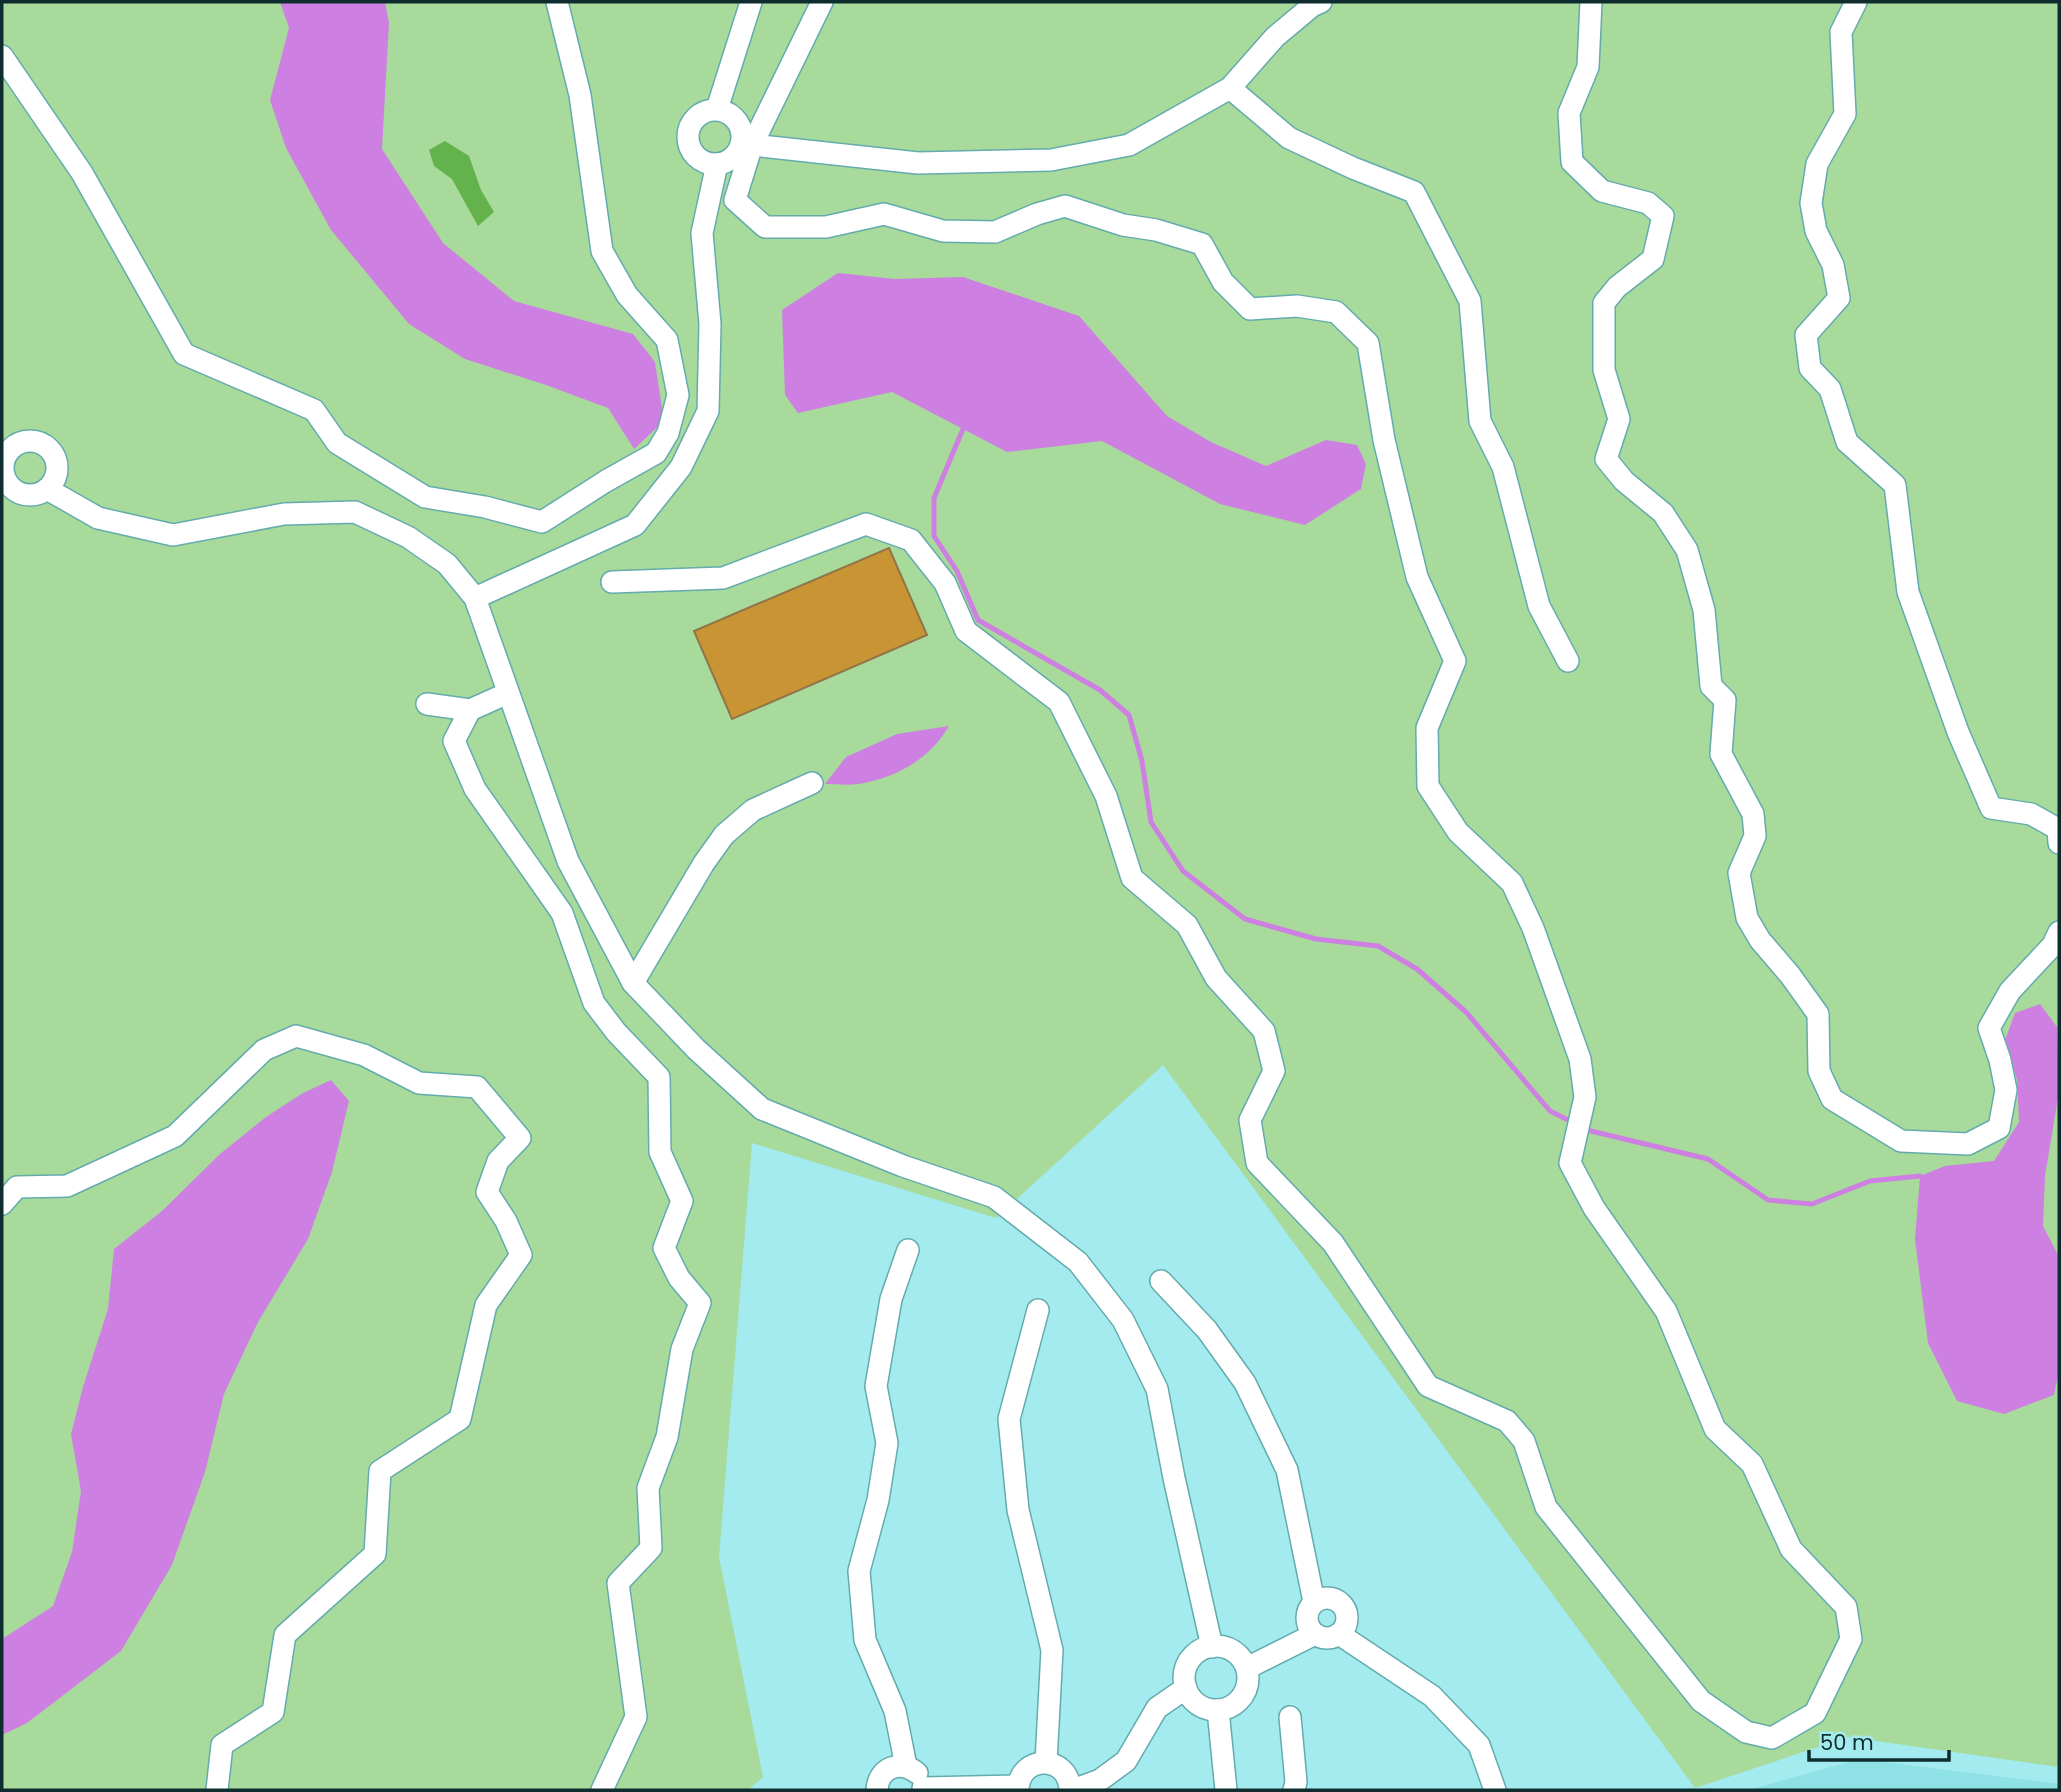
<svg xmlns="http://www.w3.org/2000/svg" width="2061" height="1792" font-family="Poppins,sans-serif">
  <rect width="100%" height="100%" fill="#a3ebee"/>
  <!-- built -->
  <polygon fill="#8ee1e5" points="1860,1759 2059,1784 2059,1790 1748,1790"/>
  <!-- green -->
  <polygon fill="#a8da9b" points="2,2 2059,2 2059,1767 1848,1737 1695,1788 1163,1065 996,1218 752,1143 719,1557 763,1777 748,1790 2,1790"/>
  <!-- forest -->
  <polygon fill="#63b24c" points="445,141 469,156 481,190 494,212 478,226 452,179 434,166 429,150"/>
  <!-- water -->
  <g fill="#cd80e1">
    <polygon points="280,2 385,2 389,23 382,149 443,243 514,301 633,334 655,362 664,421 634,449 608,408 546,385 465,359 409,324 331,230 286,148 270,100 289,28"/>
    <polygon points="838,273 895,279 963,277 1079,316 1167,416 1211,442 1266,466 1326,440 1357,445 1366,464 1361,489 1305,525 1220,504 1102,441 1007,452 892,392 798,413 785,395 782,310"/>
    <path d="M949 726C931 757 900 776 864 783 852 786 837 784 825 784L846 757 897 734Z"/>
    <polygon points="2040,1004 2057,1027 2059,1092 2045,1176 2043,1226 2059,1257 2059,1370 2054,1395 2004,1414 1957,1401 1928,1343 1915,1239 1920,1176 1945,1166 1994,1161 2019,1122 2017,1080 2005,1040 2015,1013"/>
    <polygon points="331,1080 349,1101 332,1172 308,1239 258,1322 224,1394 205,1472 172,1565 121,1651 27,1723 2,1735 2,1639 53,1606 72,1552 81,1491 71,1434 83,1387 108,1309 114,1249 162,1211 220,1154 266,1117 303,1093"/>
  </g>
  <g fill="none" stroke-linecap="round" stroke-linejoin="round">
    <!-- stream -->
    <g stroke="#cd80e1" stroke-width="5">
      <polyline points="963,429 934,498 934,536 957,571 978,620 1100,690 1129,715 1142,761 1151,822 1183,871 1245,919 1316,939 1378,946 1417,969 1466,1012 1550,1111 1574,1123"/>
      <polyline points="1583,1127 1591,1131 1708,1159 1768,1200 1812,1204 1870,1181 1920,1176"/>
    </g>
  </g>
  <!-- building -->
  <polygon fill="#c99534" stroke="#917548" stroke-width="2" points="889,548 927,635 732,719 694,631"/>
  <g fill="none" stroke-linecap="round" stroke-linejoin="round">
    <!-- minor casing -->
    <g stroke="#64abae" stroke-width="24">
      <g id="minor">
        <polyline points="1591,2 1588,67 1569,113 1572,162 1602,191 1648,203 1663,216 1653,259 1617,287 1604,303 1604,370 1619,419 1606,459 1624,481 1663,513 1687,550 1704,610 1711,686 1725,700 1721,754 1753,814 1755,836 1739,873 1747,918 1760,940 1790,975 1818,1014 1819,1071 1832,1099 1901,1141 1968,1144 1999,1128 2006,1090 2000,1060 1989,1028 2010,991 2053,945 2059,932"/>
        <polyline points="1856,2 1841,32 1845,114 1817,164 1811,203 1816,231 1833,265 1839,298 1806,335 1810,368 1830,389 1847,442 1895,485 1908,592 1958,732 1991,808 2031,814 2058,829 2059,843"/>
        <polyline points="2,56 82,173 184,354 314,410 337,443 425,497 485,507 542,522 606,481 656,453 668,433 678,395 667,340 627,295 602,251 580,95 557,2"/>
        <polyline points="1230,88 1289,138 1353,168 1414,192 1470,301 1480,421 1503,467 1539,606 1568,661"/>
        <polyline points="717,109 751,2"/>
        <circle cx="715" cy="137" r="27"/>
        <polyline points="743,140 752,145 918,163 1051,160 1129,145 1230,88 1275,37 1312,6 1321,2"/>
        <circle cx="30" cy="468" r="27"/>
        <polyline points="47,489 98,518 173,535 284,514 355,512 408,537 447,564 475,598 568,861 633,983 696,1049 762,1109 903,1166 994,1197 1078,1262 1123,1320 1157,1389 1174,1478 1212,1647"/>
        <polyline points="612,582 723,578 866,524 911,540 945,583 966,631 1059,702 1106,796 1132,878 1187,925 1216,978 1264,1031 1274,1071 1250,1120 1257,1163 1333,1243 1428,1386 1507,1421 1524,1441 1546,1507 1701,1701 1746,1732 1772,1738 1815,1713 1851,1639 1846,1607 1791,1549 1752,1464 1715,1429 1666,1311 1594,1208 1570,1163 1585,1097 1580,1059 1533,928 1512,883 1458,832 1428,786 1427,728 1455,661 1417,577 1384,440 1368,343 1336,312 1297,306 1250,309 1223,282 1202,244 1156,230 1123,225 1065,206 1037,214 995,232 943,231 884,214 826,227 765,227 735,200 752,145 822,2"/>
        <polyline points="475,598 635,525 681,467 708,411 710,324 702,233 717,164"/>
        <polyline points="427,704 470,710 508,693"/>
        <polyline points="470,710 454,741 475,789 562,913 594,1003 616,1032 659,1077 660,1152 682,1201 664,1248 679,1278 700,1303 682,1349 667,1437 648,1488 651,1548 618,1583 636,1717 602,1790"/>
        <polyline points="633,983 704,863 724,835 753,810 812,783"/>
        <polyline points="2,1204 17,1187 67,1186 175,1136 264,1050 296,1036 364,1055 419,1083 477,1087 520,1138 498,1161 487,1192 506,1221 521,1255 486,1305 460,1419 380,1471 375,1554 285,1635 273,1712 222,1745 217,1790"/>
        <polyline points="1161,1281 1207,1330 1245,1383 1287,1470 1314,1602"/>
        <polyline points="1038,1310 1009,1419 1018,1510 1052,1650 1046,1762"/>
        <circle cx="1327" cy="1618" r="20"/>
        <polyline points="1339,1634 1432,1696 1479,1745 1495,1790"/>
        <circle cx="1216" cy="1678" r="32"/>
        <polyline points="1247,1668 1315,1634"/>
        <polyline points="1218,1710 1226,1790"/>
        <polyline points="1290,1717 1296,1782 1294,1790"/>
        <polyline points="906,1766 895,1711 865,1640 859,1571 878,1500 887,1443 876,1386 891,1299 908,1250"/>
        <polyline points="923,1788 1017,1786"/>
        <path d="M877 1790C878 1768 900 1759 917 1773"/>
        <path d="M1018 1790C1019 1754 1069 1754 1070 1790"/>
        <polyline points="1073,1790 1100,1780 1126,1761 1157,1708 1186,1688"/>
      </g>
    </g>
    <!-- minor -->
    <use href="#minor" stroke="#fff" stroke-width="21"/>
  </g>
  <!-- border -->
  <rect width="2061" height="1792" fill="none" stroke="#0f2d2e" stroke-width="7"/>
  <!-- scale -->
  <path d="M1809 1750v10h140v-10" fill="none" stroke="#0f2d2e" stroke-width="3.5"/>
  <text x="1820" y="1750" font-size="21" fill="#0f2d2e" stroke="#a3ebee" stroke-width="5" paint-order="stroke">50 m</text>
</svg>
